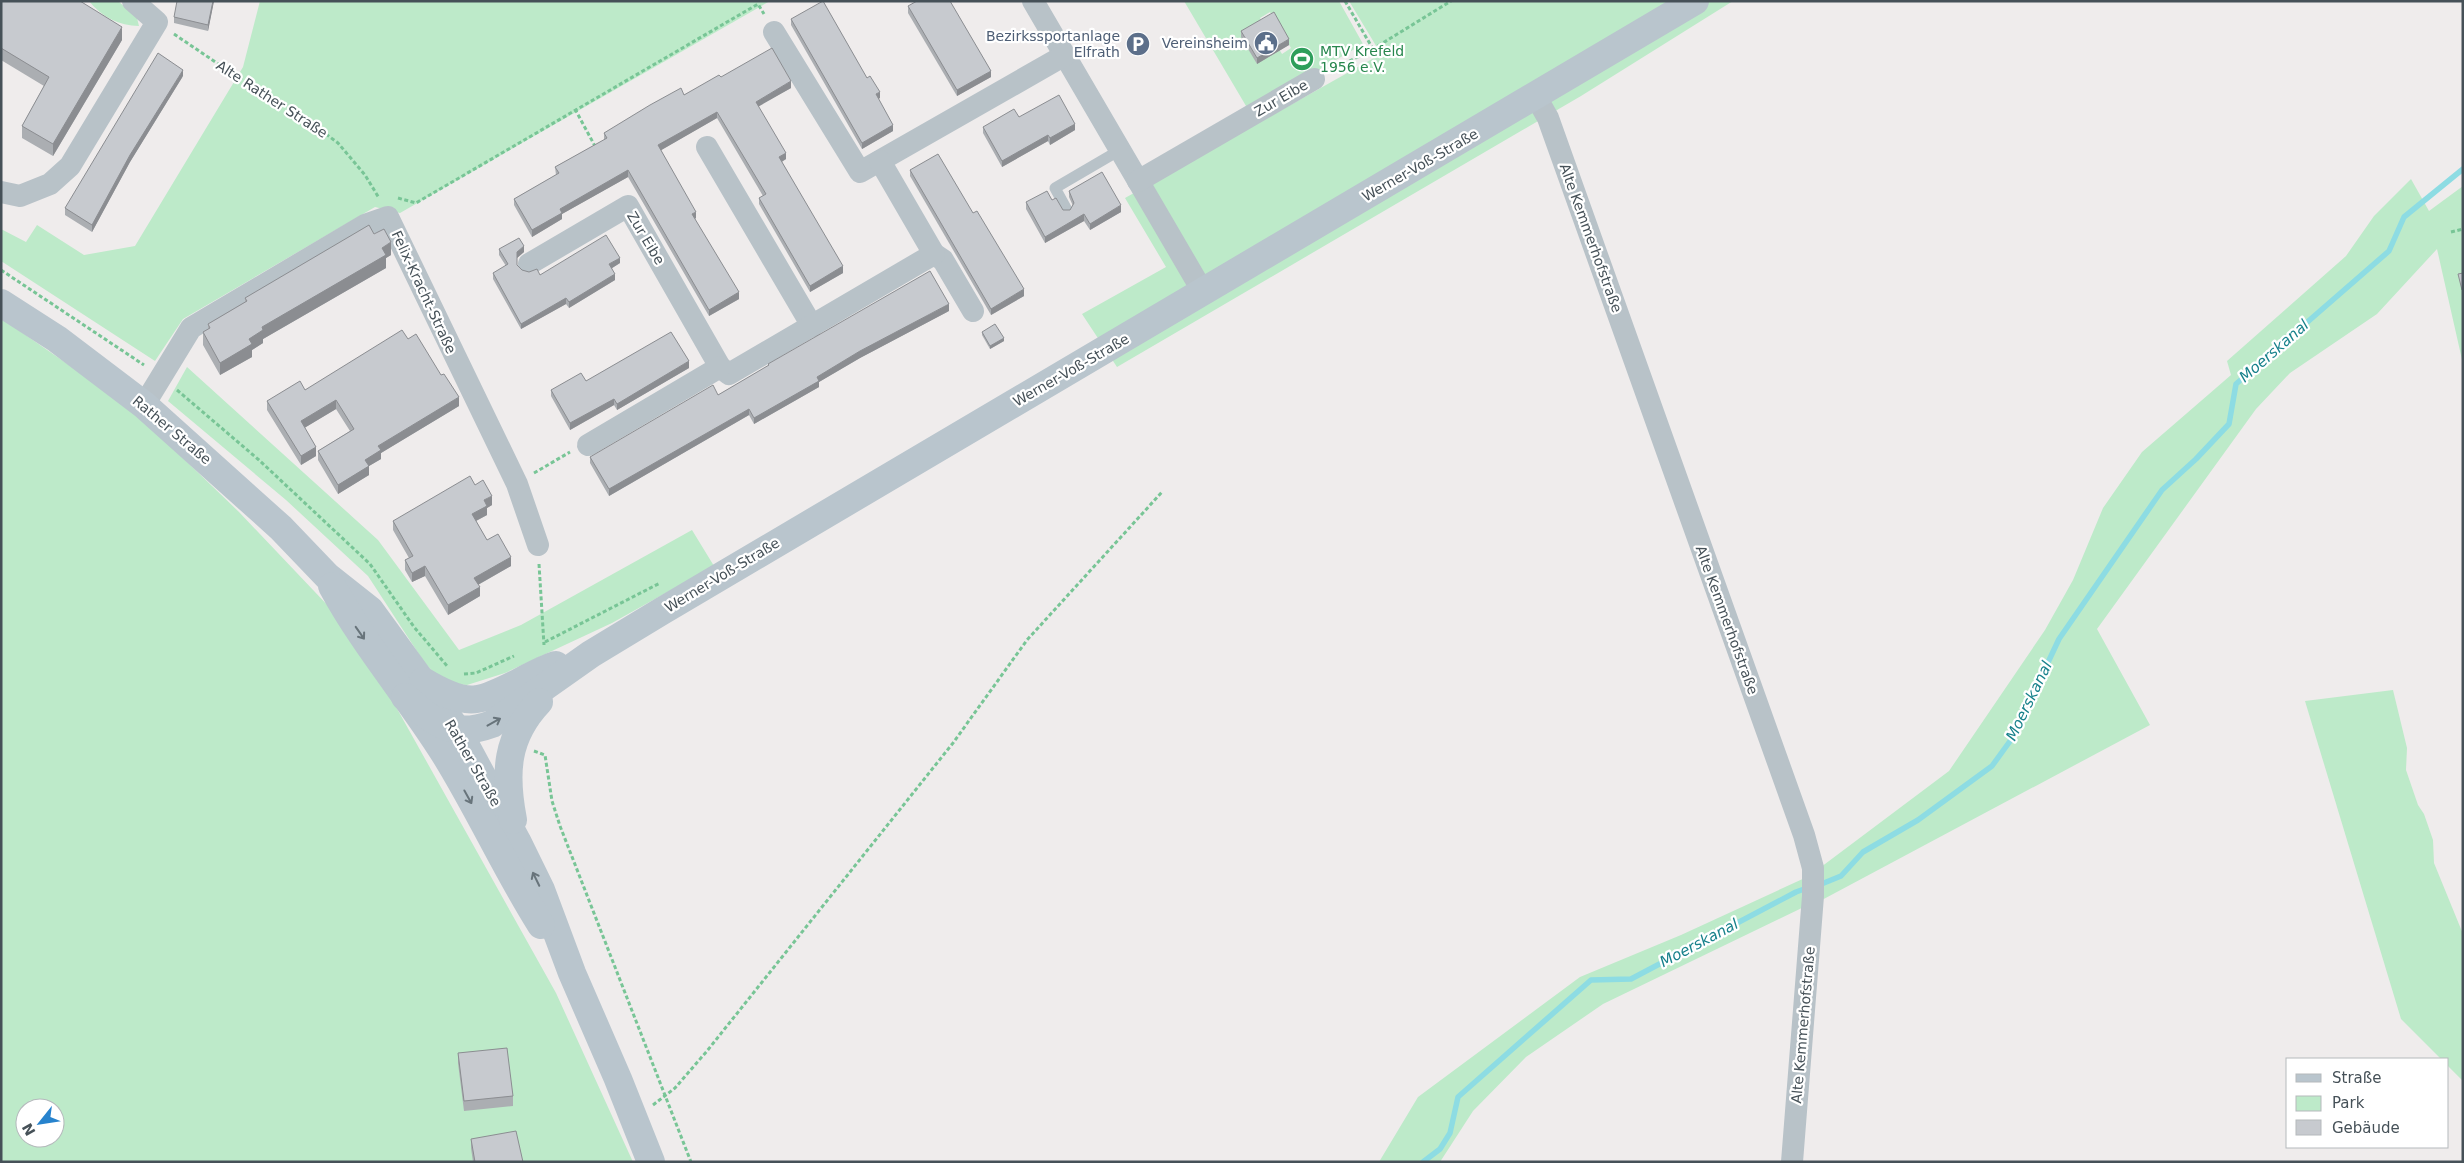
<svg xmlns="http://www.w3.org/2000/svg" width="2464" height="1163" font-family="'DejaVu Sans',sans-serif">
  <rect width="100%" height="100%" fill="#efecec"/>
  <!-- green -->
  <g fill="#bdeac9" fill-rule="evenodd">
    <path d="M89 1H118L137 18 139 26C119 26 102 17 89 1Z"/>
    <polygon points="260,1 770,1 400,213 375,207 183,319 155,361 1,261 1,229 26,242 37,225 84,255 135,246 243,67"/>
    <path d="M1184 1H1339L1363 44 1249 111ZM1270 12 1291 48 1282 54 1260 18Z"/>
    <polygon points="1349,1 1733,1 1581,96 1117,367 1082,314 1166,267 1125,198 1381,54"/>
    <polygon points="2411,179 2429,211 2463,186 2463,364 2437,249 2377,314 2290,373 2256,409 2097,629 2150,725 1820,901 1821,867 1949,771 2045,630 2073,580 2103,508 2142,452 2231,375 2227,361 2346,256 2374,216"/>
    <path d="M1 318 131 408 239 512 333 611 386 689 556 993 633 1162H1ZM25 1108H55V1138H25Z"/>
    <polygon points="187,367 378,540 459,650 521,625 692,530 714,566 612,623 505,673 467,685 443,683 424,662 368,576 286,500 168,401"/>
    <polygon points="2393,690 2407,748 2406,770 2418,805 2424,814 2433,840 2434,863 2463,934 2463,1081 2448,1066 2448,1059 2441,1059 2401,1019 2305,701"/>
    <polygon points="1807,877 1806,906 1603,1004 1526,1057 1473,1111 1440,1162 1379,1162 1418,1097 1580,977 1681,935"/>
  </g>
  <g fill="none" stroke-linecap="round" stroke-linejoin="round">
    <!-- stream -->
    <g stroke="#8ddce3" stroke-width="5.5">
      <polyline points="1819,885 1841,876 1863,852 1918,820 1992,766 2013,737 2059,639 2162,490 2196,459 2229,424 2236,384 2389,251 2404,217 2463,169"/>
      <polyline points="1423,1162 1440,1149 1450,1133 1458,1097 1591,980 1631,979 1796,892 1807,888"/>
    </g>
    <!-- path -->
    <g stroke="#78c596" stroke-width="3" stroke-dasharray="4 2.5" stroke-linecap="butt">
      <polyline points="1345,1 1373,49"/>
      <polyline points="174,34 236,76 288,106 338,143 365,175 379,198"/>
      <polyline points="1332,70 1373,49 1451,1"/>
      <polyline points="575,109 596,148"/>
      <polyline points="398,198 416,203 758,4 764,14"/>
      <polyline points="2451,232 2463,229"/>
      <polyline points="1,270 144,365"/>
      <polyline points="177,390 259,460 370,564 414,627 448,667"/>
      <polyline points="534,473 570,452"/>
      <polyline points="539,564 544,645"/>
      <polyline points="545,642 660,583"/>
      <polyline points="464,674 476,673 514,656"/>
      <polyline points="534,751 545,755 552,801 560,826 691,1162"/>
      <polyline points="653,1105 675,1088 707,1051 953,743 1027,640 1162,492"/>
    </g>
    <!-- lane -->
    <polyline stroke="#b8c2c8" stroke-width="11" points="1067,210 1055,188 1120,150"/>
    <!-- street -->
    <g stroke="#b8c2c8" stroke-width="22">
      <polyline points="1033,1 1203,292"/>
      <polyline points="774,32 860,172 1065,55"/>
      <polyline points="1536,97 1548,118 1804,835 1813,868 1813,896 1792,1162"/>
      <polyline points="707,147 812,326"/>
      <polyline points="1138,181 1314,79"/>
      <polyline points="1,192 20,196 50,184 70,166 157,22 133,1"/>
      <polyline points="934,254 943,260 973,311"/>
      <polyline points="529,264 628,206 720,367 729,374 934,254 880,161"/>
      <polyline points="144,405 191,328 365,225 388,217 517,484 538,545"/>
      <polyline points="588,445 720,367"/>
    </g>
    <!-- secondary -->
    <g stroke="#b9c5cd" stroke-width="28">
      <polyline points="1,303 57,339 144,405 281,528 327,576 370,610 458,731 517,841 541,890 572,973 618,1079 651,1162"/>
      <path d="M332 586C364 645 408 696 444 753 479 809 506 870 541 925"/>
      <path d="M423 681C438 690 459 702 477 699 499 696 533 672 556 665"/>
      <path d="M405 697C435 723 452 739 492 724L591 654 662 611 1695 1"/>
      <path d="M513 820C504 773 506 737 539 702"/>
    </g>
  </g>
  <!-- wall -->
  <g fill="#abaeb2">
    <polygon points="1,1 122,40 53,156 22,138 22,126 44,86 1,60"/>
    <polygon points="214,1 208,31 174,23 174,17"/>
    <polygon points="908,6 991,77 957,96 908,13"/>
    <polygon points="791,19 867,78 880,98 878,99 893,131 862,149 791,25"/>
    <polygon points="1241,31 1289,45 1257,64 1241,37"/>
    <polygon points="183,76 130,162 92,232 65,215 65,208"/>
    <polygon points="721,77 791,88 758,106 786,159 782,162 843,273 810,292 759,204 759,198 763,196 717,118 661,150 696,218 695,219 739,299 709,316 628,177 562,214 562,219 532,237 514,205 514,199 556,175 555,167 604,140 604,133"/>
    <polygon points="1019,117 1075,130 1050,145 1048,141 1002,167 983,133 983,127"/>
    <polygon points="910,170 1024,296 991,315 910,176"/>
    <polygon points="1069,191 1121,212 1090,230 1084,221 1045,243 1026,209 1026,202 1052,200 1063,210 1070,210 1073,206 1069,197"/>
    <polygon points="374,234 391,255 386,258 386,268 263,339 263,343 252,350 252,357 220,375 203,345 203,332 208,329 208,324 245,302 245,298"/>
    <polygon points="499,249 524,252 517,258 517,265 522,270 540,275 620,263 612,268 615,280 569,308 566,304 521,329 493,279 493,273 506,266 499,255"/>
    <polygon points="949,311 860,358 819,382 819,387 754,424 749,415 609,496 590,463 590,457 718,395 768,366 768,364"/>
    <polygon points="982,332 1004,341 990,349 982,335"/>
    <polygon points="408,339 459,406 381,453 381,459 369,466 369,475 338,494 318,460 318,451 350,431 336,409 304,428 316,456 301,465 267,410 267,401 305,390"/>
    <polygon points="689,368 617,410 614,405 570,430 551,396 551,390 586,381"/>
    <polygon points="475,485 492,505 487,508 487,515 476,521 487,540 511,566 478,585 480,596 448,615 425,576 412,582 405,570 405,560 409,558 393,530 393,521"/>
    <polygon points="458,1053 513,1096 513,1106 464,1111 458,1063"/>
    <polygon points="471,1139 523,1162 473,1162 471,1148"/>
  </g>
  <!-- shaded-wall -->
  <g fill="#8b8d91">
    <polygon points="213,1 214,1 208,31 208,25"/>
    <polygon points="122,27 122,40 53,156 53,144"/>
    <polygon points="1289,39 1289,45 1257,64 1257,58"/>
    <polygon points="183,70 183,76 130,162 92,232 92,225 130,155"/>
    <polygon points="991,71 991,77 957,96 957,90"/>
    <polygon points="791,81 791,88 756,108 756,102"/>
    <polygon points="880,92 880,98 876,100 876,94"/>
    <polygon points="717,112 717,118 658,152 658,145"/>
    <polygon points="1075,124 1075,130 1050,145 1050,138"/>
    <polygon points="893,125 893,131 862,149 862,143"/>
    <polygon points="1048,135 1048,141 1002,167 1002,161"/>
    <polygon points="786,153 786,159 779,163 779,157"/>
    <polygon points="628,170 628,177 562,214 562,219 532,237 532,230 560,209"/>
    <polygon points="1121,205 1121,212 1090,230 1090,224"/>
    <polygon points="696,212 696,218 692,220 692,214"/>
    <polygon points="1084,214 1084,221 1045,243 1045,237"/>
    <polygon points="391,242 391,255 386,258 386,268 263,339 263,343 252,350 252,357 220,375 220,363 249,339 262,327"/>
    <polygon points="524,246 524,252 517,258 517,252"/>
    <polygon points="620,258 620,263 609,270 609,264"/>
    <polygon points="843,266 843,273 810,292 810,286"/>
    <polygon points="615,274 615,280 569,308 569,302"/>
    <polygon points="1024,289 1024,296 991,315 991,309"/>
    <polygon points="739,292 739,299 709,316 709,310"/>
    <polygon points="566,298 566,304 521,329 521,324"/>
    <polygon points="949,304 949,311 860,358 819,382 819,387 754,424 754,418 817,377 860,351"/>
    <polygon points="1004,338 1004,341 990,349 990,346"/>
    <polygon points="689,361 689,368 617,410 617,404"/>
    <polygon points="459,397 459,406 381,453 381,459 369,466 369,475 338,494 338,485 365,460 378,446"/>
    <polygon points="614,399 614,405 570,430 570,423"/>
    <polygon points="336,400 336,409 301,430 301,421"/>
    <polygon points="749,409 749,415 609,496 609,489"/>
    <polygon points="316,447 316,456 301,465 301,456"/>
    <polygon points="492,496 492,505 487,508 487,515 472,523 472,514 484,500"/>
    <polygon points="511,557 511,566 474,587 474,578"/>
    <polygon points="425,566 425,576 412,582 412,573"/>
    <polygon points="480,587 480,596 448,615 448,605"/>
  </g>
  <!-- building -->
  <g fill="#c7cacf" stroke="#8b8d91">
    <polygon points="1,1 80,1 122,27 53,144 22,126 49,77 1,48"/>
    <polygon points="177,1 213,1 208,25 174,17"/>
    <polygon points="823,1 867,78 870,76 880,92 876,94 893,125 862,143 791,19"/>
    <polygon points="917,1 950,1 991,71 957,90 908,6"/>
    <polygon points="1274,12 1289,39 1257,58 1241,31"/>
    <polygon points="772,48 791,81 756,102 786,153 779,157 843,266 810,286 759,198 766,194 717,112 658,145 696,212 692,214 739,292 709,310 628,170 560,209 562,213 532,230 514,199 559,173 555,167 607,138 604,133 650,105 681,88 684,95 719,75 721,77"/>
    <polygon points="158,53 183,70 130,155 92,225 65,208"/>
    <polygon points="1059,95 1075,124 1050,138 1048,135 1002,161 983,127 1014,109 1019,117"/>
    <polygon points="938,154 973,213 977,211 1024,289 991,309 910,170"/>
    <polygon points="1102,172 1121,205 1090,224 1084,214 1045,237 1026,202 1047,191 1052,200 1056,198 1063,210 1070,210 1074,203 1069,191"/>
    <polygon points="369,225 374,234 384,229 391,242 382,248 386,255 262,327 263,330 249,339 252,344 220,363 203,332 210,328 208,324 247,301 245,298"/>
    <polygon points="606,235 620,258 609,264 615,274 569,302 566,298 521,324 493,273 508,264 499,249 519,238 524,246 517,252 517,265 522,270 529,272 537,269 540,275"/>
    <polygon points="930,271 949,304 860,351 817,377 819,381 754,418 749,409 609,489 590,457 713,385 718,395 769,365 768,364"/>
    <polygon points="2463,273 2463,290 2462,290 2458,274"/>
    <polygon points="995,324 1004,338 990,346 982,332"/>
    <polygon points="402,330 408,339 416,334 441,375 444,374 459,397 378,446 381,450 365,460 369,466 338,485 318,451 354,429 336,400 301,421 316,447 301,456 267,401 300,381 305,390"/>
    <polygon points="671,332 689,361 617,404 614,399 570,423 551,390 581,373 586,381"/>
    <polygon points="470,476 475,485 483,480 492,496 484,500 487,506 472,514 487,540 498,534 511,557 474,578 480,587 448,605 425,566 412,573 405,560 413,556 393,521"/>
    <polygon points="507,1048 513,1096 464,1101 458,1053"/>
    <polygon points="516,1131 523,1162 475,1162 471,1139"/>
  </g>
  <!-- one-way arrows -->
  <defs><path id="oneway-shaft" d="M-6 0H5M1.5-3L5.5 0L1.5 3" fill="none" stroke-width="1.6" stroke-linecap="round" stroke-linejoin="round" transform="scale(1.25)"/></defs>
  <g stroke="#68747b">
    <use href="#oneway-shaft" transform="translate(360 633) rotate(55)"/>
    <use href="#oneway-shaft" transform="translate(494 722) rotate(-29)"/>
    <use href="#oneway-shaft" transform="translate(468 797) rotate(61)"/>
    <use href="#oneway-shaft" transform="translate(536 879) rotate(-116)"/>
  </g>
  <!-- icons -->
  <defs>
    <g id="civic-disc" transform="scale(1.25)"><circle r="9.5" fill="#5c6f8a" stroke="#fff"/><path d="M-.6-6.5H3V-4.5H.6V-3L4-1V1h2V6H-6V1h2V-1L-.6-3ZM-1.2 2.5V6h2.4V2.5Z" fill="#fff"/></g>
    <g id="parking-disc" transform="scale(1.25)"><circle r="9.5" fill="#5c6f8a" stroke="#fff"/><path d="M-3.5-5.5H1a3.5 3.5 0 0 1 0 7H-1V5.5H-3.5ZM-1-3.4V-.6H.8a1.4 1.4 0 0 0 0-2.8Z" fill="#fff"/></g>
    <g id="stadium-disc" transform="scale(1.25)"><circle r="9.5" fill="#2e9e5b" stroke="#fff"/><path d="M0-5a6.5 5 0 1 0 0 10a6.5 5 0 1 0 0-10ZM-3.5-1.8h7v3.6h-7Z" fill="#fff"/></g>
  </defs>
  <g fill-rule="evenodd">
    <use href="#civic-disc" x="1266" y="43"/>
    <use href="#parking-disc" x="1138" y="44"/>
    <use href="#stadium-disc" x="1302" y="59"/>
  </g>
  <g text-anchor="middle" stroke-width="4.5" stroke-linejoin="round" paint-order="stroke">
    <!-- service labels -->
    <g font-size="14" fill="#4e5e75" stroke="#fff" text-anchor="end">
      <text x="1120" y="41">Bezirkssportanlage<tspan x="1120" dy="16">Elfrath</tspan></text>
      <text x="1248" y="48">Vereinsheim</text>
    </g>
    <!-- leisure labels -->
    <g font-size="14" fill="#27864d" stroke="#fff" text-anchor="start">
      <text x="1320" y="56">MTV Krefeld<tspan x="1320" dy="16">1956 e.V.</tspan></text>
    </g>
    <!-- street labels -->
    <g font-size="14" fill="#465158" stroke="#fff">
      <text transform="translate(1281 98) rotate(-30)" y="5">Zur Eibe</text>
      <text transform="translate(272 99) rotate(33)" y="5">Alte Rather Straße</text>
      <text transform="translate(1420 165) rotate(-30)" y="5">Werner-Voß-Straße</text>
      <text transform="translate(646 238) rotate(59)" y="5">Zur Eibe</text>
      <text transform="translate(1591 238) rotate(70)" y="5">Alte Kemmerhofstraße</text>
      <text transform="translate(424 292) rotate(65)" y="5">Felix-Kracht-Straße</text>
      <text transform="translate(1071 370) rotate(-30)" y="5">Werner-Voß-Straße</text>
      <text transform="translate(172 430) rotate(40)" y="5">Rather Straße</text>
      <text transform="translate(722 575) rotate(-31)" y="5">Werner-Voß-Straße</text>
      <text transform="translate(1727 620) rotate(70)" y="5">Alte Kemmerhofstraße</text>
      <text transform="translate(473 763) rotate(60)" y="5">Rather Straße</text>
      <text transform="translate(1803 1025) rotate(-85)" y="5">Alte Kemmerhofstraße</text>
    </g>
    <!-- water labels -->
    <g font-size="15" font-style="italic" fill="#17818b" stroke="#fff">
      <text transform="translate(2274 351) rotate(-41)" y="5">Moerskanal</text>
      <text transform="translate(2029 701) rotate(-64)" y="5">Moerskanal</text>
      <text transform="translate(1699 943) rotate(-28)" y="5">Moerskanal</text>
    </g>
  </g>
  <!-- border -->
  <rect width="2464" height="1163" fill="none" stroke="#465158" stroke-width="5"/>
  <!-- legend -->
  <rect x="2286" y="1058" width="162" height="90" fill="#ffffff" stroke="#b5b9bc"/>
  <rect x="2296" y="1074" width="25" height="8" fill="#b9c5cd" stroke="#b5b9bc"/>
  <text x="2332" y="1083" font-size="15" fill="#465158">Straße</text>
  <rect x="2296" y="1096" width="25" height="15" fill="#bdeac9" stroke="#b5b9bc"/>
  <text x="2332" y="1108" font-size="15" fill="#465158">Park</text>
  <rect x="2296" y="1120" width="25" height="15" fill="#c7cacf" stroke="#b5b9bc"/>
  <text x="2332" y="1133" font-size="15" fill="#465158">Gebäude</text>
  <!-- north arrow -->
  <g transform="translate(40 1123) rotate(240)"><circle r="24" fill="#ffffff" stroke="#b5b9bc"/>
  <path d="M0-4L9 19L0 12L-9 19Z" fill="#2783cd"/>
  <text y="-8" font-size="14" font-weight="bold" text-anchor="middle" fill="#465158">N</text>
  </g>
</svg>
